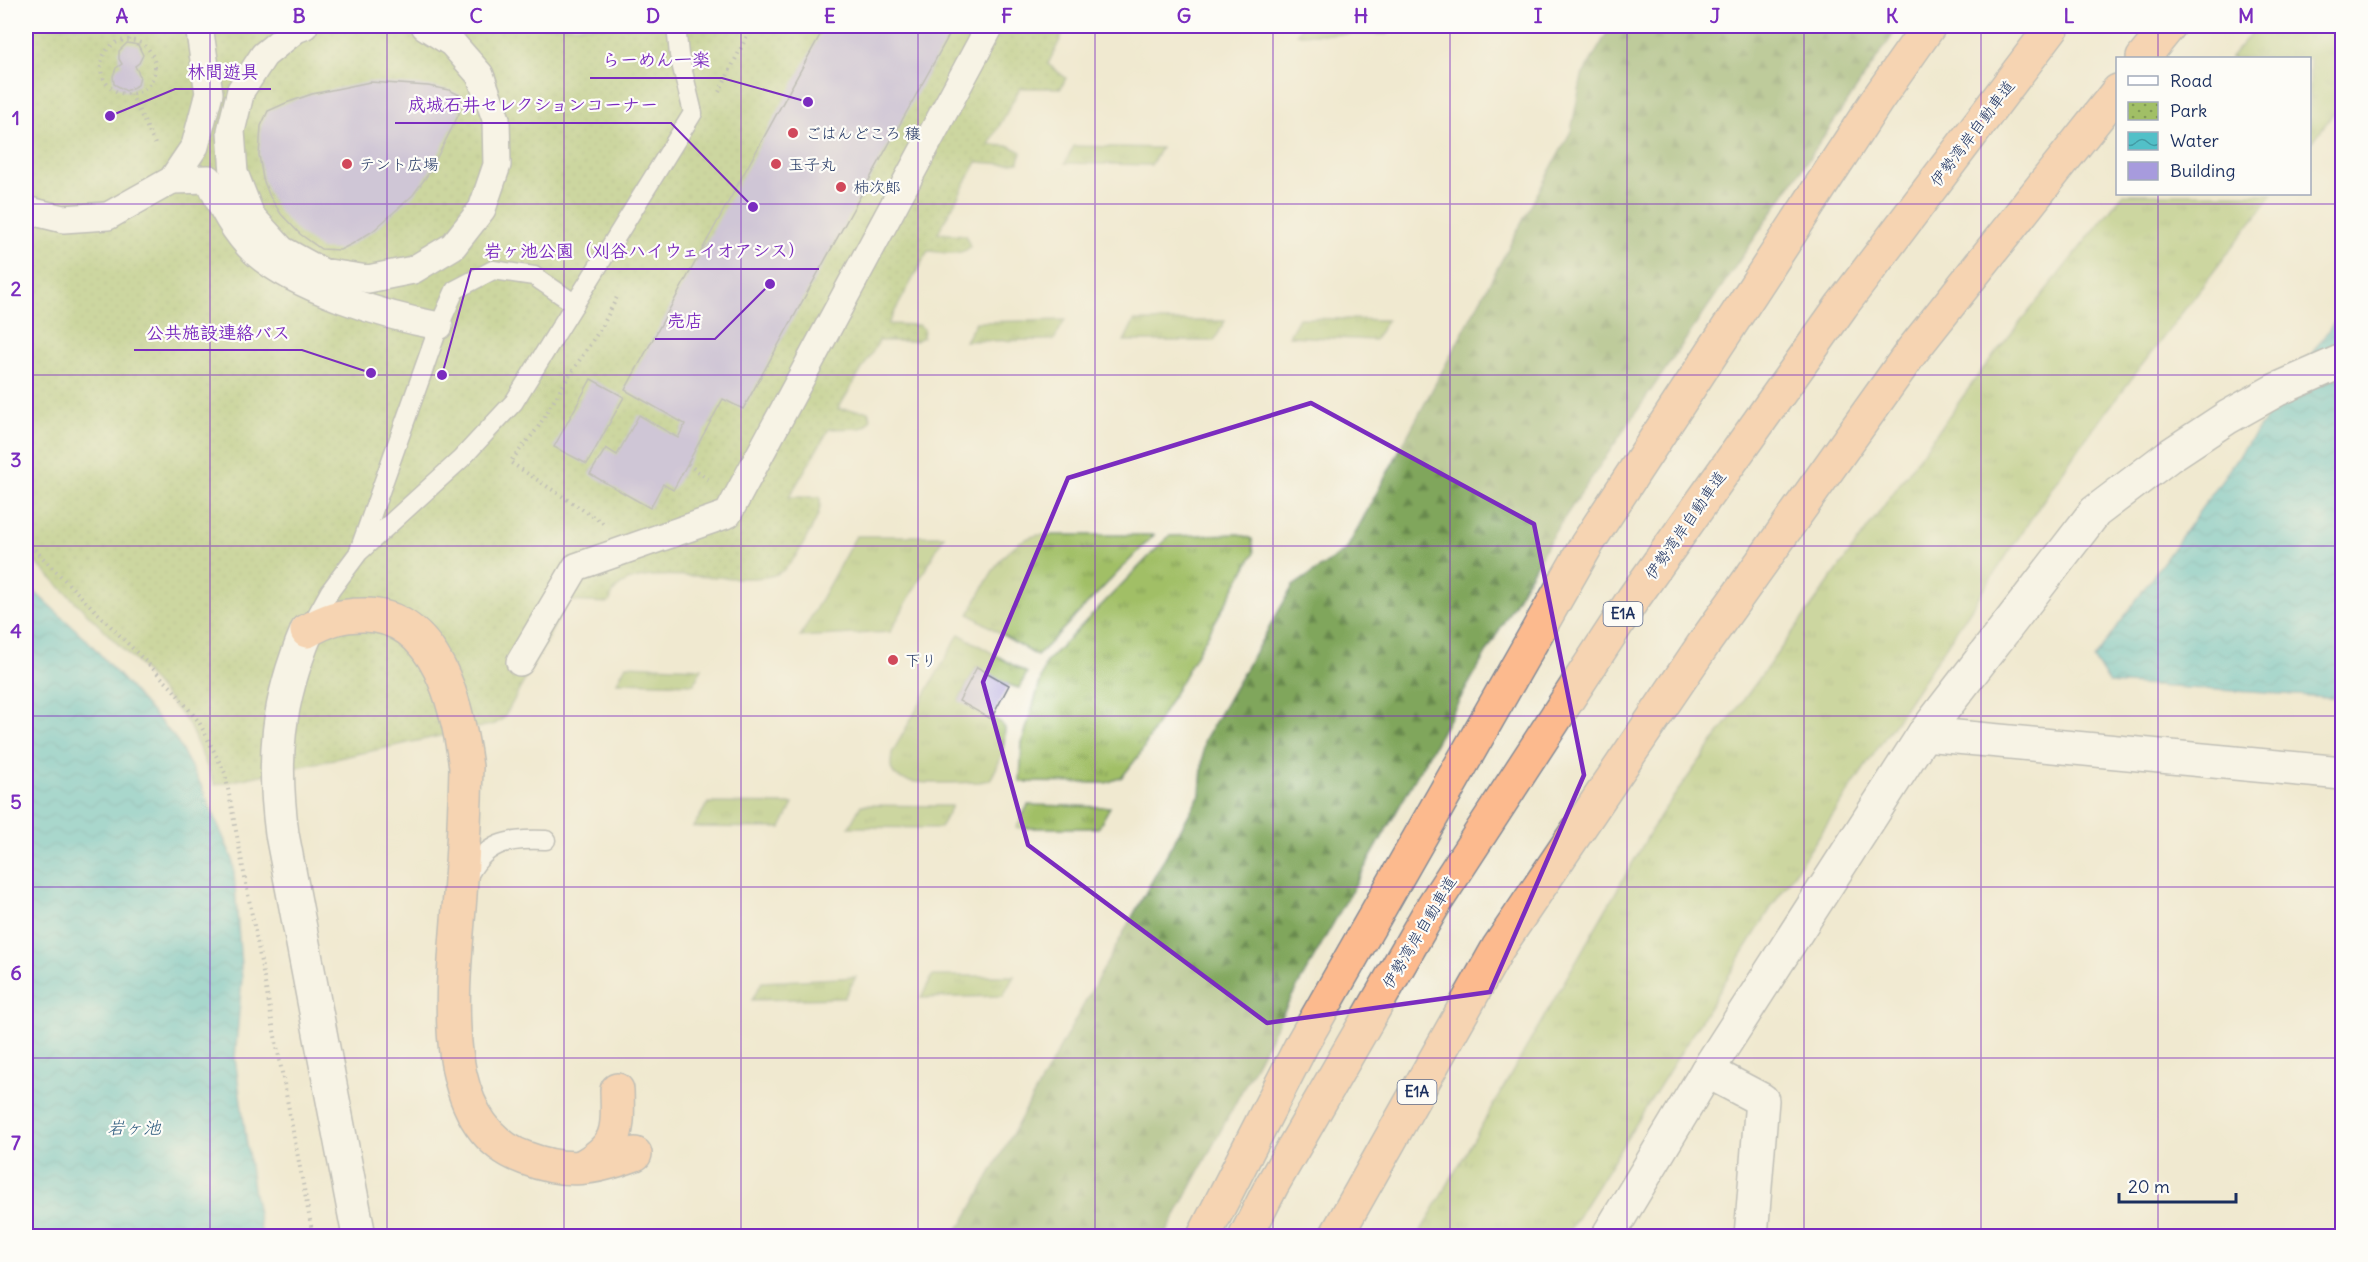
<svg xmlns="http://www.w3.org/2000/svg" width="2368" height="1262" font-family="Delius,'Klee One',sans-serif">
  <defs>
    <pattern id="grass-tufts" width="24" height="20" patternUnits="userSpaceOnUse" patternTransform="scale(1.5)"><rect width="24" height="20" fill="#a1bf66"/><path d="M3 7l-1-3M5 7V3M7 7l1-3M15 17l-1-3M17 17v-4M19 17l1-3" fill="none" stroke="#829c57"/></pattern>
    <pattern id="forest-firs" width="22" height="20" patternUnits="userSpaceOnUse" patternTransform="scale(1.5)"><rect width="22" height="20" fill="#80a65b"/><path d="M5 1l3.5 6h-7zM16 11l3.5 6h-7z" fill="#68884e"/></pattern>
    <pattern id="park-dots" width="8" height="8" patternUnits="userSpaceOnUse" patternTransform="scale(1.5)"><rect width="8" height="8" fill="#a1bf66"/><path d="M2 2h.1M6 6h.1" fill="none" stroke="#829c57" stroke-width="1.8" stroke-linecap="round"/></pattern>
    <pattern id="water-waves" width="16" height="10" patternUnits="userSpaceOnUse" patternTransform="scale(1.5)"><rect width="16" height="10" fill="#52c0c8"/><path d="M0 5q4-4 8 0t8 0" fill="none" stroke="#439ca6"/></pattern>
  </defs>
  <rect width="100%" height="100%" fill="#fdfcf7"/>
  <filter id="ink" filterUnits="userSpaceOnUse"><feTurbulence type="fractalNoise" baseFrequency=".0167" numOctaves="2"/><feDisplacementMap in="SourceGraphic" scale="12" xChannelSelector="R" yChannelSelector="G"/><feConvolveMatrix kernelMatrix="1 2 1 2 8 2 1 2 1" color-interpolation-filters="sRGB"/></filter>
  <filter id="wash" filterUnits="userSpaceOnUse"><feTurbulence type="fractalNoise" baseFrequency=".008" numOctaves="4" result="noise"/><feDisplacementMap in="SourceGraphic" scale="24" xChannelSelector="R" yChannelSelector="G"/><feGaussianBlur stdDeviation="1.35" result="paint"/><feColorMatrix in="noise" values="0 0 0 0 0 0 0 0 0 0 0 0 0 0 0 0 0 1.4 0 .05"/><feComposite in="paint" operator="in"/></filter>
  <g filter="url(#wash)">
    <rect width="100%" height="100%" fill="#f0e9d0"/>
    <!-- grass -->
    <g fill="url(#grass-tufts)" stroke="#5e7762" stroke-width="1.5">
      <polygon points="1302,26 1392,26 1387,34 1297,34"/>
      <polygon points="2257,26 2342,26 2342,102 2310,145 2310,58 2230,58"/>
      <polygon points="1074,146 1161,148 1151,165 1065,163"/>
      <polygon points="2123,194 2273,194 2077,450 1771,908 1566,1236 1418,1236 1659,817 1982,370"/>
      <polygon points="1299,318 1387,320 1375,340 1289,336"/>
      <polygon points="1065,320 1054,340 965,341 976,322"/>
      <polygon points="1134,321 1225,321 1214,341 1124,341"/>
      <polygon points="1239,534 1252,539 1254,553 1140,754 1122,777 1106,783 1020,782 1022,743 1046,662 1169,536"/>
      <path d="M1038 535H1154L1037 656 969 614C987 583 1000 543 1038 535Z"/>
      <polygon points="856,536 944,536 890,632 800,637"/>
      <path d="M959 634 1027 673 1019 688 1009 685 977 667 959 700 1000 722 1005 728C1005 749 1000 763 990 780L979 782C962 782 906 787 895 775 889 769 891 761 892 753Z"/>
      <polygon points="626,665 702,668 694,684 617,682"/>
      <polygon points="708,803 793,804 781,828 693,827"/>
      <polygon points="861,805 952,806 940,828 849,827"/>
      <polygon points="1028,805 1110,807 1098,828 1016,828"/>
      <polygon points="932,976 1014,976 1003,996 921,998"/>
      <polygon points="856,977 844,998 752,1000 762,982"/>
    </g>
    <!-- forest -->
    <polygon fill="url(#forest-firs)" stroke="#4e6a5c" stroke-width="1.5" points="1611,26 1899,26 1554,533 1290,1000 1165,1236 949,1236 963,1223 1200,794 1204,741 1293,586 1346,550 1571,131 1582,76"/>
    <!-- park -->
    <path fill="url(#park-dots)" stroke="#5e7762" stroke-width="1.5" d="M26 26H1067L1048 64 1066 78 1061 88H1020L989 145 1011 146 1021 152 1019 162 1004 164 977 162 938 233 966 235 970 247C960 257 941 252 928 251L888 324 918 325 924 329 923 337 916 341H879L838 409 868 411 871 418 867 425 861 428 829 429 789 497H820C822 512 815 522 808 535 802 547 790 568 777 574 742 588 639 560 615 590 612 593 611 599 609 603L568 601 504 718 495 724 215 785 188 723 140 666 26 553Z"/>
    <!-- water -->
    <g fill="url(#water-waves)" stroke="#367893" stroke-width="1.5">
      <polygon points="2342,311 2342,698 2109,683 2094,659"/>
      <polygon points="26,584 88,641 175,738 201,785 233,860 242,979 235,1058 253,1188 262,1236 26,1236"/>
    </g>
    <g id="blocks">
      <!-- building -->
      <g fill="#a79bdd">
        <polygon points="825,26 861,26 867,29 869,26 954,26 743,409 723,399 673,490 663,484 650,508 590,474 606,448 617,455 639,415 678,438 685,424 625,390"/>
        <polygon points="127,43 138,45 143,55 139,63 135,66 140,76 138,85 126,91 114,84 113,76 116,68 122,64 119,59 119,51"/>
        <polygon points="370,82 428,86 449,90 462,96 459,114 429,173 413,195 373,231 352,244 340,250 321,249 300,234 281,214 270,197 263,179 259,155 261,126 268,111 286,103 312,94"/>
        <polygon points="591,379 624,397 587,464 554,447"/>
        <polygon points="977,667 1009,685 991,719 959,701"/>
      </g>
    </g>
  </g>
  <g filter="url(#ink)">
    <use href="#blocks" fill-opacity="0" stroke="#868c97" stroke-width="1.5"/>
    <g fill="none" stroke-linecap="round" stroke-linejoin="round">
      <!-- service casing -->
      <g stroke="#868c97" stroke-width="21">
        <g id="service">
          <polyline points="360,548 439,326 455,290 493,270 534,276 575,304"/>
          <polyline points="310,627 330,591 359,552 461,459 514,402 693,113 679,55 676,26"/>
          <path d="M466 880C484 842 507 838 546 840"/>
        </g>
      </g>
      <!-- pedestrian casing -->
      <g stroke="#868c97" stroke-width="30">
        <g id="pedestrian">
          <polyline points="304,26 296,29 264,55 241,90 231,131 234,173 251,216 282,250 322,272 368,279 413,270 453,246 482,209 497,165 496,119 480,75 452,43 425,26"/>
          <path d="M172 180 209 179C221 206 234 233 256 253 297 289 385 316 439 326"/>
          <polyline points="26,210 63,219 108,216 172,180 195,146 209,93 199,26"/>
          <polyline points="520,662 576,567 728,514 990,26"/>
        </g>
      </g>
      <!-- minor casing -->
      <g stroke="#868c97" stroke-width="36">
        <g id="minor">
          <polyline points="1924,734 2342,773"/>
          <polyline points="1707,1071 1762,1100 1751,1236"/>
        </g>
      </g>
      <!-- tertiary casing -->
      <g stroke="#868c97" stroke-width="36">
        <g id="tertiary">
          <path d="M307 631C277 702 272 758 282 834L359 1236"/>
          <polyline points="1608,1236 1707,1071 1924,734 2095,512 2169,456 2228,417 2276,390 2342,361"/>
        </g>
      </g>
      <!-- motorway casing -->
      <g stroke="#868c97" stroke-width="36">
        <g id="motorway">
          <polyline points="2143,58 2169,26"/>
          <path d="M307 631C327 620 340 615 363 615 438 614 458 709 466 767 465 810 463 852 460 895 455 973 430 1124 525 1158 567 1174 594 1169 635 1154"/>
          <path d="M583 1166C620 1145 618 1130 617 1090"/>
          <polyline points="1204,1236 1302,1044 1587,544 1877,100 1929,26"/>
          <polyline points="1246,1236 1272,1185 1433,906 1633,599 1842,305 2053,26"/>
          <polyline points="1336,1236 1498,948 1705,642 1912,351 2118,91"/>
        </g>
      </g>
      <!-- path -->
      <g stroke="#868c97" stroke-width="4" stroke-dasharray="1.5 4.5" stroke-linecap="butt">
        <polyline points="129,40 135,26"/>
        <circle cx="128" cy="67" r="27"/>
        <polyline points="719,92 752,26"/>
        <polyline points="131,94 155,144"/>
        <polyline points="688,464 709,480"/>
        <polyline points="603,523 510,462 537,429 567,379 603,325 618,295"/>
        <polyline points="26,541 172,688 199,722 225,773 313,1236"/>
      </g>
      <!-- service -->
      <use href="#service" stroke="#fff" stroke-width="18"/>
      <!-- pedestrian -->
      <use href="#pedestrian" stroke="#fff" stroke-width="27"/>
      <!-- minor -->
      <use href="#minor" stroke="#fff" stroke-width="33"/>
      <!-- tertiary -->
      <use href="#tertiary" stroke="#fff" stroke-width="33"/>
      <!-- motorway -->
      <use href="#motorway" stroke="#fcba8e" stroke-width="33"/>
    </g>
  </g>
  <!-- marked area -->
  <path d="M0 0H2368V1262H0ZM1311 403 1534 524 1584 775 1490 992 1267 1023 1028 845 983 682 1068 478Z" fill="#f0e9d0" fill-opacity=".55" fill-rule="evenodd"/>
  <path fill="none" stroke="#7b2cbf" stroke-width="4.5" stroke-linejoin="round" d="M1311 403 1534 524 1584 775 1490 992 1267 1023 1028 845 983 682 1068 478Z"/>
  <!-- grid -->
  <path fill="none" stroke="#7b2cbf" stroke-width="1.5" stroke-opacity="0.55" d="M210 26V1236M387 26V1236M564 26V1236M741 26V1236M918 26V1236M1095 26V1236M1273 26V1236M1450 26V1236M1627 26V1236M1804 26V1236M1981 26V1236M2158 26V58M2158 194V1236M26 204H2342M26 375H2342M26 546H2342M26 716H2342M26 887H2342M26 1058H2342"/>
  <!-- markers -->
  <g fill="#d1495b" stroke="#fdfcf7" stroke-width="2">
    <circle cx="793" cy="133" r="6"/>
    <circle cx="347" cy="164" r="6"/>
    <circle cx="776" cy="164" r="6"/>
    <circle cx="841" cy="187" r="6"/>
    <circle cx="893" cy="660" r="6"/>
  </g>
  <g text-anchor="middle" stroke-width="4.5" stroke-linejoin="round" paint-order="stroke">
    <!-- shield labels -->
    <g fill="#fdfcf7" stroke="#5f6c8c" stroke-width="1.5">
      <rect x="1603.5" y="602" width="39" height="24" rx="4.5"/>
      <rect x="1397.5" y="1080" width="39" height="24" rx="4.5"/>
    </g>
    <g font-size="15" font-weight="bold" fill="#1b2f5e">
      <text x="1623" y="619">E1A</text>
      <text x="1417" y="1097">E1A</text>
    </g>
    <!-- poi labels -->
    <g font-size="16" fill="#1b2f5e" stroke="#fdfcf7" text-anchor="start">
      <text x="805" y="139">ごはんどころ 穣</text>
      <text x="359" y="170">テント広場</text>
      <text x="788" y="170">玉子丸</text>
      <text x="853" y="193">柿次郎</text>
      <text x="905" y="666">下り</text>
    </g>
    <!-- street labels -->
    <g font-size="16" fill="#1b2f5e" stroke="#fdfcf7">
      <text transform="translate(1972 133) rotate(-53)" y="6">伊勢湾岸自動車道</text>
      <text transform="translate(1685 525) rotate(-55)" y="6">伊勢湾岸自動車道</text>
      <text transform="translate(1419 932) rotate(-59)" y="6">伊勢湾岸自動車道</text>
    </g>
    <!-- water labels -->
    <g font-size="18" font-style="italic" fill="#2c5a7e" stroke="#fdfcf7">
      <text x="134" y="1134">岩ヶ池</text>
    </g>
  </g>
  <!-- callouts -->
  <path fill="none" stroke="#7b2cbf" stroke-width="2" d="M808 102L722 78H590M110 116L175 89H271M753 207L671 123H395M442 375L471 269H819M770 284L715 339H655M371 373L302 350H134"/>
  <g fill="#7b2cbf" stroke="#fdfcf7" stroke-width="2">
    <circle cx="808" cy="102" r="6"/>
    <circle cx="110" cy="116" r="6"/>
    <circle cx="753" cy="207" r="6"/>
    <circle cx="442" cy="375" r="6"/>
    <circle cx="770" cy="284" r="6"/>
    <circle cx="371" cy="373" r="6"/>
  </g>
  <g font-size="18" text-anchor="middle" font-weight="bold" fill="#7b2cbf" stroke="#fdfcf7" stroke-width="4.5" stroke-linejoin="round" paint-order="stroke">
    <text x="656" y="66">らーめん一楽</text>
    <text x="223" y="78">林間遊具</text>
    <text x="533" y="111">成城石井セレクションコーナー</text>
    <text x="645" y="257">岩ヶ池公園（刈谷ハイウェイオアシス）</text>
    <text x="685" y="327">売店</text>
    <text x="218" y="339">公共施設連絡バス</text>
  </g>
  <!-- margin -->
  <rect width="2368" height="1262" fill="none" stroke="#fdfcf7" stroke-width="66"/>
  <!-- legend -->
  <rect x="2116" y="57" width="195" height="138" fill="#fdfcf7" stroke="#a3aaba" stroke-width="1.5"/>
  <rect x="2128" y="76" width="30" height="9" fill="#ffffff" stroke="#a3aaba" stroke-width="1.5"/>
  <text x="2170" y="87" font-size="18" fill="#1b2f5e">Road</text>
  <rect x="2128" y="102" width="30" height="18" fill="url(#park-dots)" stroke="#a3aaba" stroke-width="1.5"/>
  <text x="2170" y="117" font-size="18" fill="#1b2f5e">Park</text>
  <rect x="2128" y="132" width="30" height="18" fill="url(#water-waves)" stroke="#a3aaba" stroke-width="1.5"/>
  <text x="2170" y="147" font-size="18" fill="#1b2f5e">Water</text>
  <rect x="2128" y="162" width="30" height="18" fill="#a79bdd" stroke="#a3aaba" stroke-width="1.5"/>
  <text x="2170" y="177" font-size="18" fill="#1b2f5e">Building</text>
  <!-- scale -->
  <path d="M2119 1193v9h117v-9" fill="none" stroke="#1b2f5e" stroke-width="3"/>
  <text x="2128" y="1193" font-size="18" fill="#1b2f5e" stroke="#fdfcf7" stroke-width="4.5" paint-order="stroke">20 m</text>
  <rect x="33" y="33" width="2302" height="1196" fill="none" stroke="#7b2cbf" stroke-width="2"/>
  <g font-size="20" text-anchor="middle" font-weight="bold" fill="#7b2cbf">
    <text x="122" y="23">A</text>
    <text x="299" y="23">B</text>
    <text x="476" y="23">C</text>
    <text x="653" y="23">D</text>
    <text x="830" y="23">E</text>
    <text x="1007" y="23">F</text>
    <text x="1184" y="23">G</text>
    <text x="1361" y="23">H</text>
    <text x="1538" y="23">I</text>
    <text x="1715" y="23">J</text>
    <text x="1892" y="23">K</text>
    <text x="2069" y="23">L</text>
    <text x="2246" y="23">M</text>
    <text x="16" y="125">1</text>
    <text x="16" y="296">2</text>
    <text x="16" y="467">3</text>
    <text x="16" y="638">4</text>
    <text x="16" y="809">5</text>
    <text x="16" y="980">6</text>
    <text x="16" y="1150">7</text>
  </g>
</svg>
